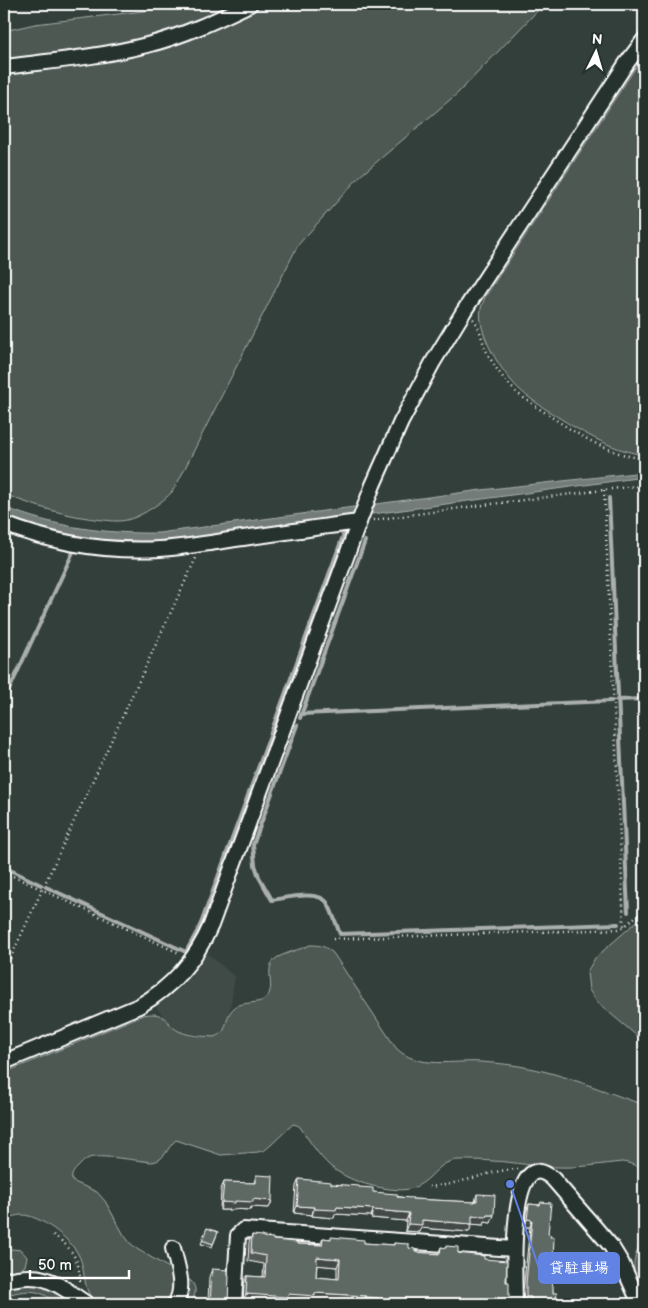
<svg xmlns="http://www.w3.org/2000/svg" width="648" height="1308" font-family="'Balsamiq Sans','Klee One',sans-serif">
  <rect width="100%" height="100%" fill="#333f3a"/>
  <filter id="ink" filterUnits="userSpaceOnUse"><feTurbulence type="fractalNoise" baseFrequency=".02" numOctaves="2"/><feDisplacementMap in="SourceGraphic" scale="10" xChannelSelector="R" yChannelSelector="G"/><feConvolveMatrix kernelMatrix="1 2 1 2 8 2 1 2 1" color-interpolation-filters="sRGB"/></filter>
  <g filter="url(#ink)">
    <!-- built -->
    <polygon fill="#404c47" points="207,953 235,977 229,1015 224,1030 222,1034 218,1036 213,1037 179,1032 173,1028 156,1007 180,988 190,977"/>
    <!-- green -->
    <g fill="#4d5853" stroke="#a6aca9">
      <polygon points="160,4 242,4 148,41 4,63 4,31 35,24 152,10 159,7"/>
      <path d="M258 4H544L458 93 360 176 298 245 178 482C176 485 174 489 172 492 164 501 142 516 130 519 122 522 112 521 104 520 69 517 36 507 4 494V71L78 62 253 7Z"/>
      <path d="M644 57V455C608 449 580 431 550 412 540 405 528 398 519 389 502 373 476 333 481 308 482 304 484 301 485 297L634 70Z"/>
      <polygon points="644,915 644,1042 597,1002 589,990 587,972 595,958"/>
      <path d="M310 945C320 945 325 946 333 953L396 1048C418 1070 453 1060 481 1062 493 1063 507 1064 519 1066 562 1073 603 1091 644 1105V1171C637 1166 631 1163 622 1162 601 1164 579 1168 558 1167 536 1167 515 1162 493 1161 482 1160 470 1160 459 1160 440 1160 434 1177 419 1185 409 1191 400 1190 389 1189 368 1186 347 1180 330 1166 318 1155 309 1140 300 1127L297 1125 293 1124 271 1145 265 1150 258 1152 221 1155 176 1140C167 1147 165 1161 152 1162 139 1161 100 1154 89 1158 84 1160 81 1164 77 1168 73 1172 71 1175 72 1181L97 1192 105 1201 124 1235 130 1243 137 1249 191 1281C198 1289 195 1295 191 1304H98C81 1293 87 1270 78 1254 70 1239 40 1215 22 1215 16 1215 9 1218 4 1221V1073L143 1015C170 1010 164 1026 181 1032 190 1036 202 1036 213 1037 230 1035 223 1017 234 1008 243 1000 259 1006 267 997 276 987 264 970 274 960 280 954 302 949 310 945Z"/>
      <path d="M644 1234V1299C631 1267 630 1266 644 1234Z"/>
      <polygon points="12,1249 21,1250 27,1257 25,1266 17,1271 4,1274 4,1250"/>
      <path d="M28 1282 47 1286 76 1304H55C42 1287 22 1290 4 1296V1287Z"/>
    </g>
    <!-- water -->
    <path fill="#737b78" stroke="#abb0ae" d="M644 472V477L160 543C104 545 57 536 4 517V507C54 527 105 534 159 533L481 490Z"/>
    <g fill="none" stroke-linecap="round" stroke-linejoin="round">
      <!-- stream -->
      <g stroke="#abb0ae" stroke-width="4">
        <polyline points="609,498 628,912"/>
        <polyline points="617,700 644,699"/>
        <polyline points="4,701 74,550"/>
        <polyline points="301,714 611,701"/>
        <polyline points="300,718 365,541"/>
        <path d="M297 725 253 845 255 865 259 877 272 900C286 898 320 889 328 904 333 913 336 924 340 934L618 924"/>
        <polyline points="4,867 41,885"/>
        <polyline points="46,887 186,952 197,932 202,921 345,531"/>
      </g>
      <!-- minor casing -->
      <g stroke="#fff" stroke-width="18">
        <g id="minor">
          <path d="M4 67C52 61 100 57 147 45 183 36 217 20 250 4"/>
          <path d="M4 524C53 543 107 552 160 549 188 547 215 542 243 538 281 533 320 527 359 522"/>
          <path d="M4 1062 139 1006C172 987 196 960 211 925L359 522 373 485 401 422 433 362 464 311 626 64 644 40"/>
          <path d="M173 1248C177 1266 186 1287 175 1304"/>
          <path d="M4 1281C44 1270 56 1283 87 1304"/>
          <polyline points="234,1304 238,1235 243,1230 514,1249"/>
          <path d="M515 1304C515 1286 506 1137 553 1179L611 1246 622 1264 640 1304"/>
        </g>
      </g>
      <!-- path -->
      <g stroke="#fff" stroke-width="2.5" stroke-dasharray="1 4" stroke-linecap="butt">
        <path d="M473 319C481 327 481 341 487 352 494 367 505 381 517 393 530 403 543 411 556 420 583 438 611 454 644 459"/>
        <polyline points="604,490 624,927"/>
        <polyline points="373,520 483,505 644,485"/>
        <polyline points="4,872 179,953"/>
        <polyline points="333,939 619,929 624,927 644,909"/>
        <polyline points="4,972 196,558"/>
        <path d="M429 1187C438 1186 448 1185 457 1182 477 1178 498 1169 519 1169"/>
        <path d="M53 1235C71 1246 81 1262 80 1283"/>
      </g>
      <!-- minor -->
      <use href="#minor" stroke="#26332d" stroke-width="14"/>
    </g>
    <!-- wall -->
    <g fill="#525a56" stroke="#fff" fill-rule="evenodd">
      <polygon points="256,1175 272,1201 269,1208 251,1207 250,1210 233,1209 233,1210 220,1210 221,1189 224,1182 254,1183"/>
      <polygon points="299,1179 331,1184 359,1187 373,1192 412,1199 475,1202 477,1194 491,1223 485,1222 484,1225 472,1224 469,1232 421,1228 419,1232 405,1231 406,1221 371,1218 371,1216 335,1214 334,1218 312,1216 312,1215 294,1213 296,1186"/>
      <polygon points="541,1202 548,1234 553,1293 559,1304 524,1304 523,1291 530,1227 525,1227 526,1212 529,1204 540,1205"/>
      <polygon points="207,1228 218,1232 212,1247 201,1244"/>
      <path d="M252 1235 273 1240 297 1244 320 1245 323 1238 364 1243 394 1245V1243L409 1248 415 1252 438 1254 441 1247 458 1253 484 1259 506 1282 510 1304H364V1303L313 1301 312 1304 286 1302 285 1304 243 1302 244 1284 247 1276 263 1277 264 1264 248 1261 249 1242ZM317 1265 337 1267V1279L316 1277Z"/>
      <polygon points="212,1269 228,1304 208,1304 209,1277"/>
    </g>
    <!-- shaded-wall -->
    <g fill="#424a46" stroke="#fff">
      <polygon points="253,1199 272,1201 269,1208 251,1207 250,1210 233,1209 233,1210 220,1210 222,1202"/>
      <polygon points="297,1206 314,1207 312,1215 294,1213"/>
      <polygon points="337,1207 374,1209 371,1216 335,1214 334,1218 312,1216 314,1209"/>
      <polygon points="373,1210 409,1213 406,1221 371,1218"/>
      <polygon points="487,1215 494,1215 491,1223 485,1222 484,1225 469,1224 472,1216"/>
      <polygon points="527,1219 532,1220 530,1227 525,1227"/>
      <polygon points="422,1220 472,1224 469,1232 421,1228 419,1232 405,1231 408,1224"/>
      <polygon points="317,1257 340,1259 337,1267 315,1265"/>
      <polygon points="315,1293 366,1296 364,1303 313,1301 312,1304 286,1302 285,1304 243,1302 246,1294 288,1294"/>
      <polygon points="366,1297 378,1298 376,1304 364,1304"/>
      <polygon points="526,1297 531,1297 528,1304 524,1304"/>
      <polygon points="378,1300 380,1300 379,1304 377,1304"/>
      <polygon points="416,1302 455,1304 415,1304"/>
    </g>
    <!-- building -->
    <g fill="#5f6964" stroke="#fff" fill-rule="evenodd">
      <polygon points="256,1175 273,1176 272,1201 253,1199 253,1202 235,1201 235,1203 222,1202 224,1182 256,1183"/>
      <polygon points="299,1179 331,1182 331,1184 359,1186 359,1187 373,1188 373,1192 397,1194 397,1197 413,1198 412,1199 475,1202 475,1201 477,1201 477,1194 495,1195 494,1215 487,1215 486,1217 472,1216 472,1224 422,1220 422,1225 408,1224 409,1213 373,1210 374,1209 337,1207 336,1210 314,1209 314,1207 297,1206"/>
      <polygon points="541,1202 551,1203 548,1234 551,1235 550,1237 554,1237 552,1285 553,1285 553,1293 557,1293 556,1300 559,1300 559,1304 531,1304 531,1297 526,1297 526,1283 532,1220 527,1219 529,1204 540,1205"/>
      <polygon points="207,1228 218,1232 213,1244 202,1240"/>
      <path d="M252 1235 263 1236V1237L273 1238V1240L297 1242V1244L322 1245 323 1238 331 1239V1237L364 1240V1243L394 1245V1243L409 1244V1248L415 1249V1252L440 1254 441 1247 446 1248V1246L458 1247V1253L484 1256V1259L507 1261 506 1282H509V1297L511 1302 510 1304H455L416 1302V1304H392L380 1303V1300H378V1298L366 1297V1296L315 1293V1296L288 1294 287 1297 246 1294 247 1276 265 1277 266 1256 251 1253ZM317 1257 340 1259 339 1279 316 1277Z"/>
      <polygon points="212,1269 228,1270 228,1275 229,1275 228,1304 210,1304"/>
      <polygon points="4,1299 47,1303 47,1304 4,1304"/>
    </g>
  </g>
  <!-- callouts -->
  <path fill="none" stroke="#6183e4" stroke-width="2" d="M510 1184L539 1268"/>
  <circle fill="#6183e4" stroke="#26332d" stroke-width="2" cx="510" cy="1184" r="5"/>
  <rect fill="#6183e4" stroke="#6183e4" stroke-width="2" x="539" y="1253" width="80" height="30" rx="5"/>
  <g font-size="15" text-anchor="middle" font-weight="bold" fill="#fff">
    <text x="579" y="1273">貸駐車場</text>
  </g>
  <!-- margin -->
  <rect width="648" height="1308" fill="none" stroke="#26332d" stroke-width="20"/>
  <rect x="10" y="10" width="628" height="1288" fill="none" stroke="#fff" stroke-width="2" filter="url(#ink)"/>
  <!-- north arrow -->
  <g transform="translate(596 52) rotate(5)" stroke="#26332d" stroke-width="4" paint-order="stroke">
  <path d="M0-4L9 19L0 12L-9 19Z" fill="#ffffff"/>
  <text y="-8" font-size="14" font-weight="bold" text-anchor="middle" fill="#ffffff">N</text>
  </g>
  <!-- scale -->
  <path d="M30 1270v8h99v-8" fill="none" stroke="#ffffff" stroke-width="2.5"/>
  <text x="38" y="1270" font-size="15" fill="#ffffff" stroke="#26332d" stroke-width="4" paint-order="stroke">50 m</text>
</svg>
